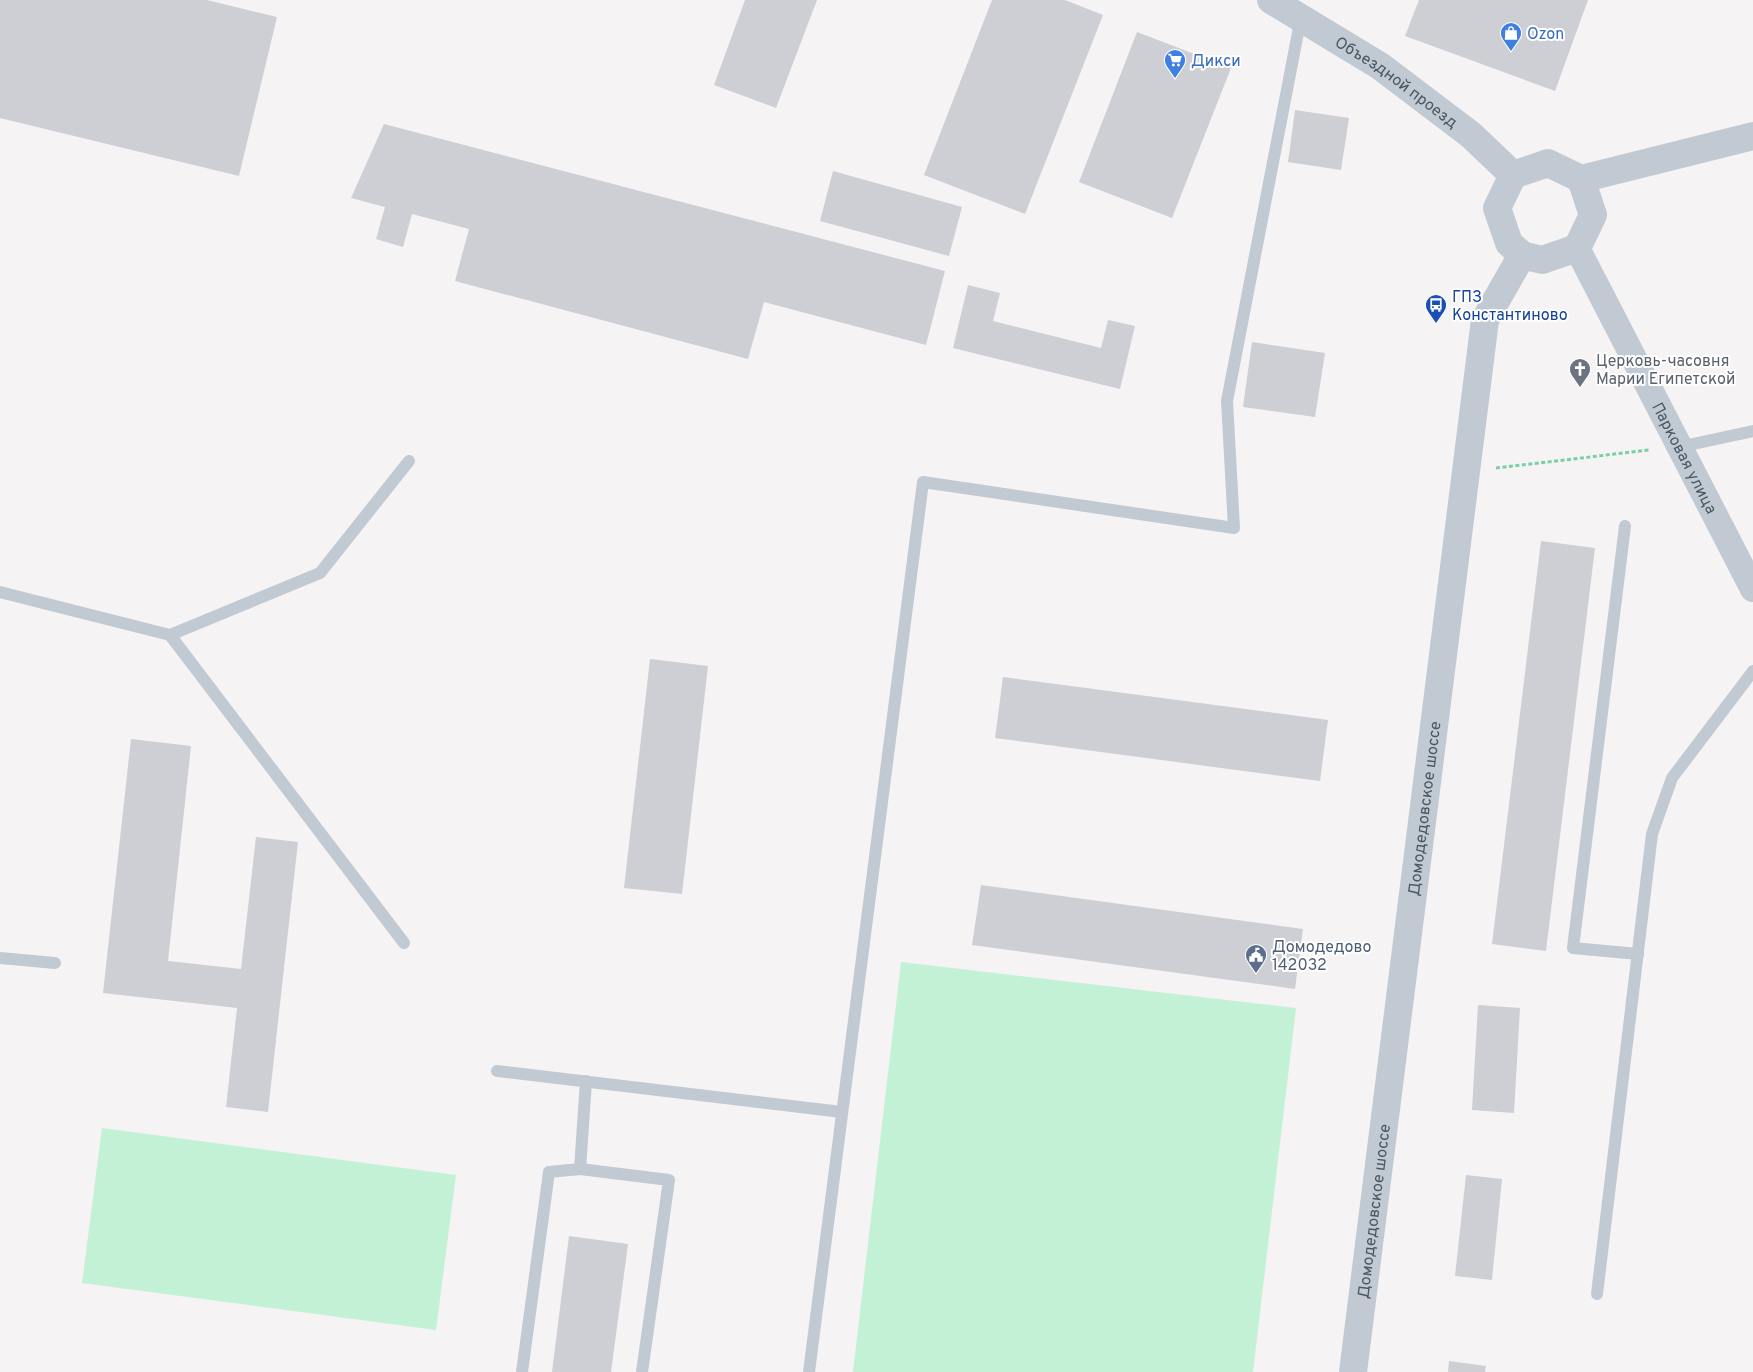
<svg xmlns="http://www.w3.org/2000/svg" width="1753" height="1372" font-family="Overpass,sans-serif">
  <rect width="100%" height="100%" fill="#f5f3f3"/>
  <!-- green -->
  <g fill="#c3f1d5">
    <polygon points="901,962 1296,1008 1253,1372 853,1372"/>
    <polygon points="102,1128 456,1175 436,1330 82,1283"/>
  </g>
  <!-- building -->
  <g fill="#cdcfd5">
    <polygon points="0,0 207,0 277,17 239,176 0,118"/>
    <polygon points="745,0 817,0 776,108 714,85"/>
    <polygon points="992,0 1065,0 1103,15 1025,214 924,175"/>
    <polygon points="1419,0 1588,0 1555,91 1405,36"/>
    <polygon points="1137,32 1231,68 1172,218 1079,182"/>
    <polygon points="1295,110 1349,118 1341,170 1288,162"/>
    <polygon points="384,124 945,271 926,345 764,302 748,359 455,281 469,229 412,214 403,247 376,239 385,207 351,198"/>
    <polygon points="833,171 962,207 949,256 820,221"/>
    <polygon points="968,285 1000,293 993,321 1101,348 1108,320 1135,326 1120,389 953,348"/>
    <polygon points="1252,342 1325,353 1315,417 1243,407"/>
    <polygon points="1541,541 1595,548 1546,951 1492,944"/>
    <polygon points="650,659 708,666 682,894 624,888"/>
    <polygon points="1003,677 1328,720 1320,781 995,738"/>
    <polygon points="131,739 191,746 168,961 241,969 256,837 298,842 268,1112 226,1107 237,1008 103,993"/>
    <polygon points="981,885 1303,929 1295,989 972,945"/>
    <polygon points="1478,1005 1520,1008 1514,1113 1472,1110"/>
    <polygon points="1466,1175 1502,1179 1492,1280 1455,1276"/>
    <polygon points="569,1236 628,1244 611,1372 552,1372"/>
    <polygon points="1449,1361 1486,1366 1485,1372 1448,1372"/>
  </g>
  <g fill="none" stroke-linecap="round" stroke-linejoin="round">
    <!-- path -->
    <polyline stroke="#7ad0a6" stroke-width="3" stroke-dasharray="4 2.5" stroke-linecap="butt" points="1496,468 1649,450"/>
    <!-- service -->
    <g stroke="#c1cad2" stroke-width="12">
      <polyline points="1679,447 1753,431"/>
      <polyline points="1625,526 1573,948 1638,954"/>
      <polyline points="0,592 170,635 320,573 409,461"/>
      <polyline points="170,635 404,943"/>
      <polyline points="0,958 55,963"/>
      <polyline points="497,1071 842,1112"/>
      <polyline points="580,1169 586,1081"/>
      <polyline points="1597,1294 1652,834 1672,778 1753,671"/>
      <polyline points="522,1372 549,1172 580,1169 669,1180 642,1372"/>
      <polyline points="809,1372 923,482 1234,528 1227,401 1301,17"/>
    </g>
    <!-- minor -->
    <path stroke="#c1cad2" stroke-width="26" id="s1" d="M1577 248 1753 589"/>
    <!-- tertiary -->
    <g stroke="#c1cad2" stroke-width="28">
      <path id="s2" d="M1271 0 1380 66 1471 135 1513 175"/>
      <polygon points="1548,163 1581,179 1593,215 1577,248 1542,260 1522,255 1509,243 1497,208 1513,175"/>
      <polyline points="1581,179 1753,136"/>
      <path id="s3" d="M1353 1372 1485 320 1522 255"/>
    </g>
  </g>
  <!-- icons -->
  <defs>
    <g id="shop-pin" transform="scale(1.125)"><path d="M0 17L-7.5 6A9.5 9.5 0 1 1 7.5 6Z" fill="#3f7fe0" stroke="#fff"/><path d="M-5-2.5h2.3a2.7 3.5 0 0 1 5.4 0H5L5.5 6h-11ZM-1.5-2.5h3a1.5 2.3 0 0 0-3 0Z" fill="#fff"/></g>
    <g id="supermarket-pin" transform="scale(1.125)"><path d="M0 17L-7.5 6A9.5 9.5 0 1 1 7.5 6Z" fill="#3f7fe0" stroke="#fff"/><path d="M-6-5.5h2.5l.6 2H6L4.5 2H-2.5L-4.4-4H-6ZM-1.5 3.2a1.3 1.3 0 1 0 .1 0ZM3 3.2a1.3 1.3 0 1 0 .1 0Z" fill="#fff"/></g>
    <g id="bus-pin" transform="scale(1.125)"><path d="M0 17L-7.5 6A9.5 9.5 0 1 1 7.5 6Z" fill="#1a4fb4" stroke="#fff"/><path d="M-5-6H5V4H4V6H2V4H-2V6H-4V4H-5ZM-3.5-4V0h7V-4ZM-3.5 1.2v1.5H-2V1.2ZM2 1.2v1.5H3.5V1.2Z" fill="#fff"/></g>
    <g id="church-pin" transform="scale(1.125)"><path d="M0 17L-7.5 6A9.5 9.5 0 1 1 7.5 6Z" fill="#6b7280" stroke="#fff"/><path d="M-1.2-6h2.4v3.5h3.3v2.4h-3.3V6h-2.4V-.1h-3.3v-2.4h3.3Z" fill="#fff"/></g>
    <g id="civic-pin" transform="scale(1.125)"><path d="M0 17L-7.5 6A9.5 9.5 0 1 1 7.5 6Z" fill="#5c6f8a" stroke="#fff"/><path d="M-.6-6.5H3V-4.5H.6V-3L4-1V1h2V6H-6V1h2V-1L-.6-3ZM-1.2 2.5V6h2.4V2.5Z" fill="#fff"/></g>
  </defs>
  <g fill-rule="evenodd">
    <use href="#shop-pin" x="1511" y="33"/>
    <use href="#supermarket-pin" x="1175" y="60"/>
    <use href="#bus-pin" x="1436" y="305"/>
    <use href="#church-pin" x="1580" y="369"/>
    <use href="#civic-pin" x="1256" y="955"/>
  </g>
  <g text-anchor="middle" stroke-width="4" stroke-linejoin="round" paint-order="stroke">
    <!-- shop labels -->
    <g font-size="16" fill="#366cbe" stroke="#fff" text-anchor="start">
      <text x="1527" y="39">Ozon</text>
      <text x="1191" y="66">Дикси</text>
    </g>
    <!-- street labels -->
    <g font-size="16" fill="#4a5661" stroke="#fff">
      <text dy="6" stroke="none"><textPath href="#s2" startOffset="150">Объездной проезд</textPath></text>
      <text dy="6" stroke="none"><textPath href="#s1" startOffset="236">Парковая улица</textPath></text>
      <text dy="6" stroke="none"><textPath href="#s3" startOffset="568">Домодедовское шоссе</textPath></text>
      <text dy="6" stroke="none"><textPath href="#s3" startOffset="162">Домодедовское шоссе</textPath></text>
    </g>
    <!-- transit labels -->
    <g font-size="16" fill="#164399" stroke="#fff" text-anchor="start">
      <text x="1452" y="302">ГПЗ<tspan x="1452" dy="18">Константиново</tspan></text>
    </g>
    <!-- worship labels -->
    <g font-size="16" fill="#5b616d" stroke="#fff" text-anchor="start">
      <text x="1596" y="366">Церковь-часовня<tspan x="1596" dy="18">Марии Египетской</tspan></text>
    </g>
    <!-- service labels -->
    <g font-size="16" fill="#4e5e75" stroke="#fff" text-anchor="start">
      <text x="1272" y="952">Домодедово<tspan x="1272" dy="18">142032</tspan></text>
    </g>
  </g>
</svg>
